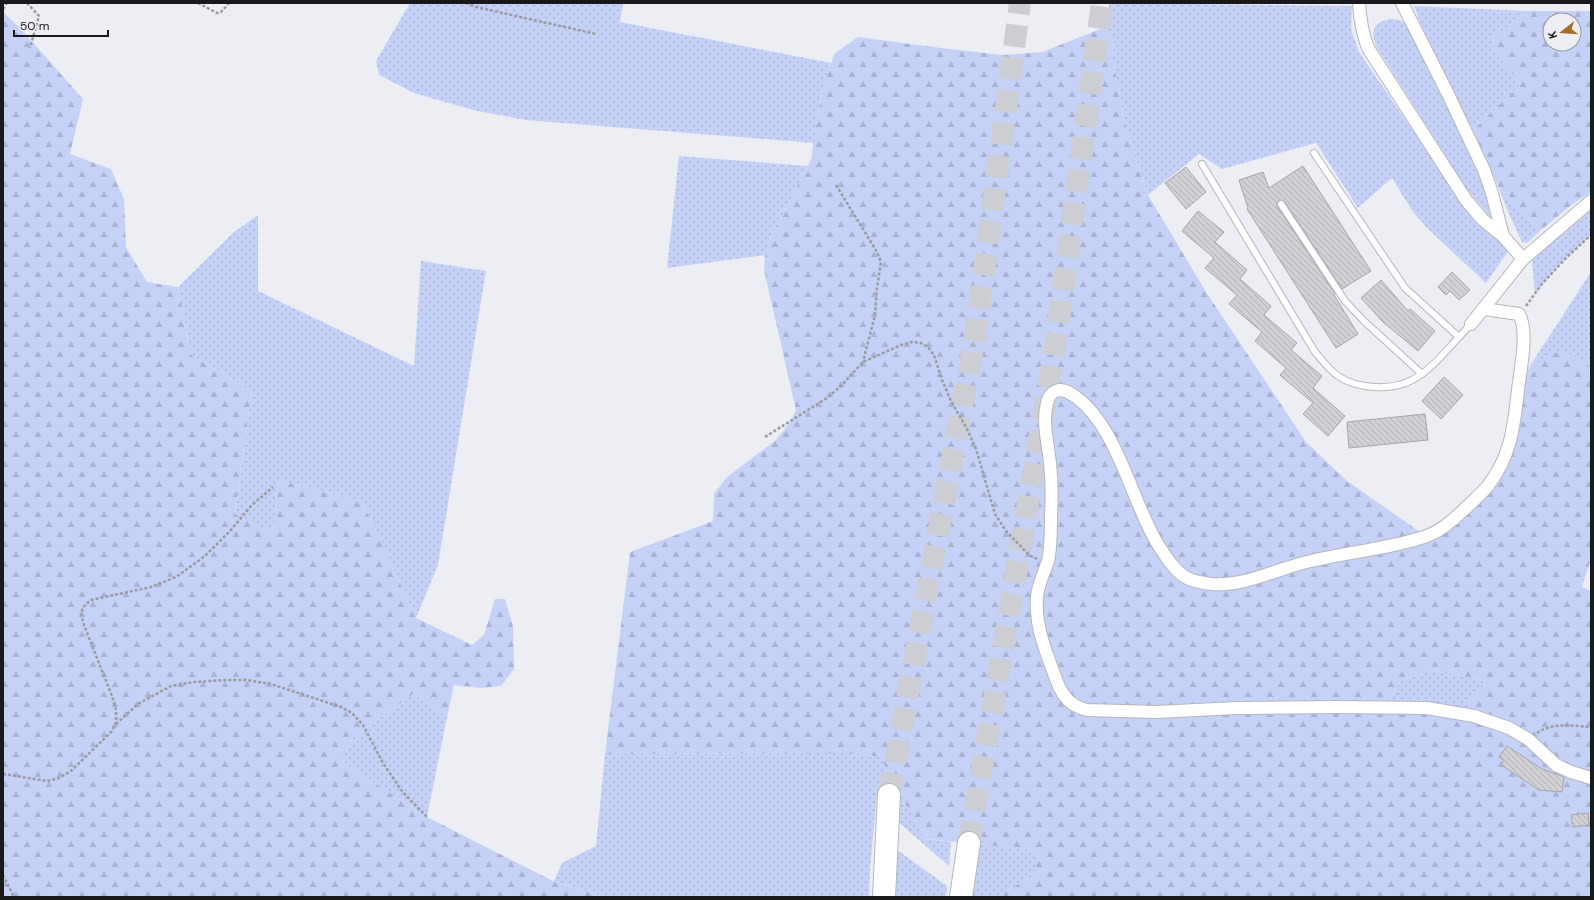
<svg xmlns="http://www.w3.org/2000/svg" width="1594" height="900" font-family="'DM Sans',sans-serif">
  <defs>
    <pattern id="grass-dots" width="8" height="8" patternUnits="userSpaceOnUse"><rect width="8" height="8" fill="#c6d1f8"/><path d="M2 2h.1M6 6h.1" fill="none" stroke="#aab3d4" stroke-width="1.8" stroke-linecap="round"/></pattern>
    <pattern id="forest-firs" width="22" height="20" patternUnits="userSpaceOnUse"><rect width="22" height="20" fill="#c6d1f8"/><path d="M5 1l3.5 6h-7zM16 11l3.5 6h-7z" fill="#aab3d4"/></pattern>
    <pattern id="building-back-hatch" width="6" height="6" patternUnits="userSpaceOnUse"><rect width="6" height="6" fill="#d1d0d5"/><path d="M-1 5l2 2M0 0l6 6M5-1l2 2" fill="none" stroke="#b3b2b6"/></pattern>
  </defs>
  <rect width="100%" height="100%" fill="#edeef3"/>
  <!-- grass -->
  <g fill="url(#grass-dots)">
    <path d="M410 3H623L620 22 831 63C821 89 817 116 814 143L525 120 473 110 414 93 379 75 376 61Z"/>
    <polygon points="1110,3 1352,6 1351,29 1359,52 1468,211 1509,250 1486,283 1428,229 1413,212 1392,178 1358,208 1316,143 1222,169 1199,154 1148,195 1123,115 1113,58 1114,33 1103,28"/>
    <polygon points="1414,6 1527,11 1492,39 1496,54 1521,84 1473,130 1423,30"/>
    <path d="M1390 19C1406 19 1406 26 1413 38L1477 169 1485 192 1491 218 1468 191 1376 46C1371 30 1373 23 1390 19Z"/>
    <polygon points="679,156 808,166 773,232 765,255 667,268"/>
    <polygon points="1498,186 1523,213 1541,230 1527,243 1522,242 1510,216"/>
    <path d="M1591 210V235C1571 253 1550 272 1535 294L1532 260 1556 237Z"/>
    <polygon points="258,215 258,291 414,366 421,261 486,271 438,565 416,618 362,501 278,480 273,533 235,514 252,390 191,355 178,287 234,232"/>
    <polygon points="1591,272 1591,372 1585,360 1546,357 1528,369"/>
    <polygon points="1431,670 1486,681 1474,716 1387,707 1400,681"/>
    <polygon points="413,694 447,717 427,817 341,761 353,738"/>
    <polygon points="853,753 881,757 925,839 951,842 949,866 896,820 897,795 877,794 870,869 869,897 607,897 554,881 562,863 596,846 605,754"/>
    <polygon points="979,844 1035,851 1035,872 1021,883 1006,891 1002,897 972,897"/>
    <polygon points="893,847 947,886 946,897 892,897"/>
  </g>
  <!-- forest -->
  <g fill="url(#forest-firs)" fill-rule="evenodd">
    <path d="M1527 11H1591V192L1570 206 1541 230 1523 213 1498 186 1473 130 1521 84 1496 54 1492 39ZM1550 20H1574V44H1550Z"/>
    <polygon points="3,12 21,29 83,99 70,154 111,169 124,199 126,247 147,282 178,287 191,355 252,390 235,514 273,532 278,480 362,501 416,618 472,645 484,635 495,599 505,599 513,627 514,669 501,686 481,688 454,685 447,717 413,694 353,738 341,761 427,817 553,881 607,897 3,897"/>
    <path d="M1103 28 1114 33 1113 58 1123 115 1148 195 1206 292 1306 442 1347 481 1426 536 1499 470 1519 379C1529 368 1545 353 1561 352 1568 352 1578 358 1585 360L1591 372V559L1582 587 1591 591V897H1002L1006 891 1021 883 1035 872V851L979 844 925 839 880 757 853 753 605 754 630 552 713 521 714 494 727 477 776 440 791 421 796 410 764 270 765 255 773 232 811 160 817 118 825 79 835 53 858 37 941 48 1004 55 1042 52ZM1431 670 1486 681 1468 700 1473 716 1387 706 1400 681Z"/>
  </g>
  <!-- building -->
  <g fill="url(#building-back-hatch)" stroke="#a7a6ab">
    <polygon points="1303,166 1371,271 1342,289 1285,202 1281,200 1277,202 1277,206 1335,294 1334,295 1358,334 1336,348 1247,209 1248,208 1239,180 1263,172 1269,188"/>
    <polygon points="1186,167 1206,192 1186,209 1165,183"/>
    <polygon points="1198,211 1224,232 1215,242 1247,270 1240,279 1271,306 1264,315 1297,343 1291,350 1322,376 1313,388 1345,416 1328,436 1303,414 1313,403 1280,375 1286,368 1255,341 1262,332 1229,304 1237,295 1205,268 1214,258 1182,231"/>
    <polygon points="1452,272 1470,290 1459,300 1450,291 1446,295 1438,287"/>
    <polygon points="1381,280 1408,311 1410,309 1435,331 1418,351 1383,322 1361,298"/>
    <polygon points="1444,377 1463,395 1441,419 1422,401"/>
    <polygon points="1425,414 1428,440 1349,448 1347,422"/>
    <polygon points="1507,746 1542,769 1564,777 1562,792 1539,790 1501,765 1504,760 1499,757"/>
    <polygon points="1588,813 1589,825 1573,827 1571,815"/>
  </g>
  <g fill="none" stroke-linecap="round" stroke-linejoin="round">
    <!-- highway-tunnel -->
    <g stroke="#cdced3" stroke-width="22" stroke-dasharray="22 11" stroke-linecap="butt">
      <polyline points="889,795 975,337 1020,3"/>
      <polyline points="969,843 1055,348 1102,3"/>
    </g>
    <!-- lane casing -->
    <g stroke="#b5b7bb" stroke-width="8">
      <g id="lane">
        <path d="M1202 164 1315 352C1322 360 1329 370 1338 376 1357 389 1392 391 1412 380 1430 371 1445 352 1459 337L1405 288 1314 153"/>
        <polyline points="1281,204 1345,301 1365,322 1422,374"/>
        <polyline points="1459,337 1471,324"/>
      </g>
    </g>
    <!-- street casing -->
    <g stroke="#b5b7bb" stroke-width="14">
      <g id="street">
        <path d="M1359 3C1360 19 1362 33 1368 48L1466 200 1483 220 1503 236"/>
        <polyline points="1402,3 1448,94 1484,170 1492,193 1503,236 1523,259"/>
        <path d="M1484 309 1519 314C1529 332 1520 370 1518 390 1514 426 1511 457 1487 487 1481 494 1474 500 1468 506 1454 519 1442 531 1424 537 1388 549 1348 552 1311 561 1278 568 1245 587 1211 584 1203 583 1192 581 1185 577 1173 569 1165 555 1157 543 1131 499 1117 427 1076 397 1070 393 1063 388 1056 391 1051 393 1048 398 1047 403 1042 422 1048 444 1050 463 1052 481 1052 499 1051 517 1051 531 1051 547 1048 561 1044 573 1038 584 1037 597 1035 624 1044 647 1053 671 1057 682 1060 692 1068 700 1074 706 1079 708 1087 710L1156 712 1237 708 1335 707 1427 708 1474 716 1509 728 1528 739 1556 765 1571 772 1591 778"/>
        <polyline points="1471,324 1523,259 1591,201"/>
      </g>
    </g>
    <!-- highway casing -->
    <g stroke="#b5b7bb" stroke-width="24">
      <g id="highway">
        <polyline points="884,897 889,795"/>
        <polyline points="961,897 969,843"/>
      </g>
    </g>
    <!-- path -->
    <g stroke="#9b9c9f" stroke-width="2.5" stroke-dasharray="3 2" stroke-linecap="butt">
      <polyline points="27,3 39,16 30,48"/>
      <polyline points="198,3 217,13 221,12 229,3"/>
      <polyline points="466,3 476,7 596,34"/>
      <polyline points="3,9 7,3"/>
      <polyline points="836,185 877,252 881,262 877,288 875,315 863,362"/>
      <polyline points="1526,306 1541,285 1567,257 1591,235"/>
      <polyline points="765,437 827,398 841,386 863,362 901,345 912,342 921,343 928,347 934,355 942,380 951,401 967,429 976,449 995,514 1006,531 1029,555 1037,559"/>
      <polyline points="116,724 138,704 171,686 194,682 226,680 246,680 271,684 341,707 352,713 363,725 383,763 401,790 427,817"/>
      <path d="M1537 733C1552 722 1573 726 1591 727"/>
      <polyline points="3,774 47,781 59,778 71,771 111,732 116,724 116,710 112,696 84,625 81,615 83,607 91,600 151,587 176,577 205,556 230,531 251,506 273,487"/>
      <polyline points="3,875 14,897"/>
    </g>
    <!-- lane -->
    <use href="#lane" stroke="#fff" stroke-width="6"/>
    <!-- street -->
    <use href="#street" stroke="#fff" stroke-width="12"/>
    <!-- highway -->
    <use href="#highway" stroke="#fff" stroke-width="22"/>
  </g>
  <!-- border -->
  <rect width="1594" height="900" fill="none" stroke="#19191b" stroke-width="8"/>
  <!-- north arrow -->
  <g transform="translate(1562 32) rotate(253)"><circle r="19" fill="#edeef3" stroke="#98999d"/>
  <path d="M0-3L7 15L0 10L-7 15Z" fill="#a36e27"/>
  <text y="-6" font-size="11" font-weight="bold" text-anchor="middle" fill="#19191b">K</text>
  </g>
  <!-- scale -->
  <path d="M14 30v6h94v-6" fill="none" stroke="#19191b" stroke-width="2"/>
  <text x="20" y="30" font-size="12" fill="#19191b" stroke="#edeef3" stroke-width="3" paint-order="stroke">50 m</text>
</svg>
